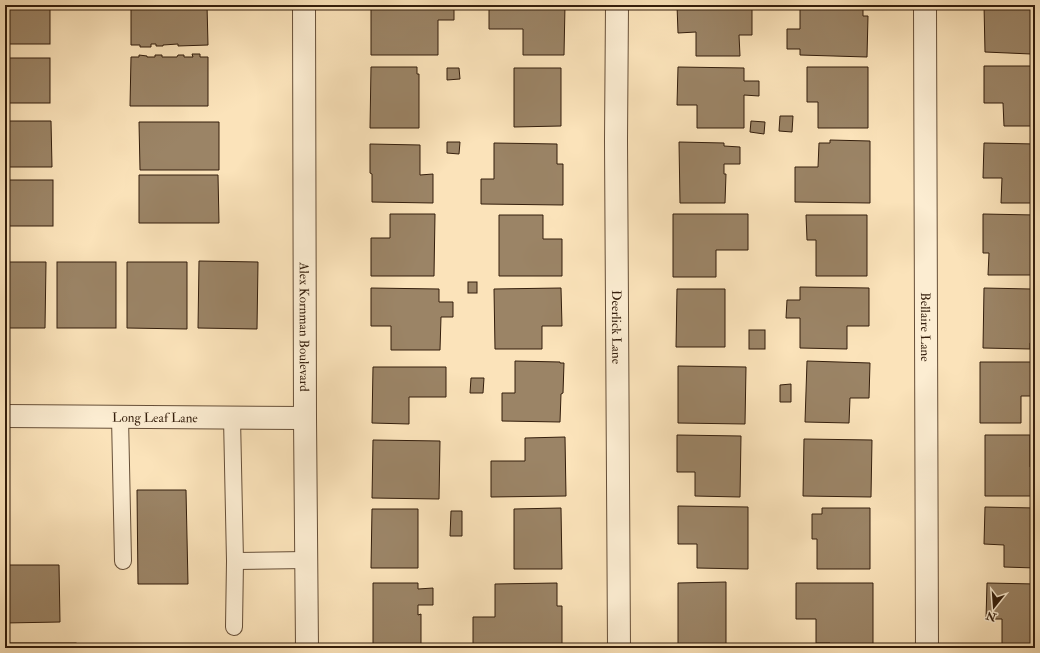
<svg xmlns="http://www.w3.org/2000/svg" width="1040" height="653" font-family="'IM FELL Double Pica',serif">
  <rect width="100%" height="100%" fill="#fbe3ba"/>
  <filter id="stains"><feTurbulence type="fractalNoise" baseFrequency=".005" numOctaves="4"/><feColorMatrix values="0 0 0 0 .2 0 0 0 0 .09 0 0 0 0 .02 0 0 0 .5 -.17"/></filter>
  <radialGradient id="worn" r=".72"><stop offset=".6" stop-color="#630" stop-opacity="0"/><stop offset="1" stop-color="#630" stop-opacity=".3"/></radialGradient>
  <!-- building -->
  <g fill="#9b8466" stroke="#341e0c">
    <rect x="5" y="5" width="45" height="39"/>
    <polygon points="131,5 207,5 208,45 178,46 178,44 163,45 163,46 156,46 156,44 151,44 151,47 140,47 140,45 131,45"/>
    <polygon points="371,5 454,5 454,20 438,20 438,55 371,55"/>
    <polygon points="489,5 565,5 564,55 523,55 523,29 489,29"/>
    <polygon points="677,5 752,5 752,35 739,35 740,56 696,56 696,32 678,33"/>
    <polygon points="800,5 863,5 863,16 868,16 867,57 800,55 800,49 787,49 787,29 800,29"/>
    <polygon points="984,5 1035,5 1035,25 1032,25 1031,54 985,52"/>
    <polygon points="192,54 200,54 200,57 208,57 208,106 130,106 131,57 139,57 139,55 147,56 147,57 155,57 155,55 162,55 162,57 177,57 178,55 184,55 184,57 193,57"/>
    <rect x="5" y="58" width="45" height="45"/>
    <polygon points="984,66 1035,66 1035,126 1004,126 1003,103 984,103"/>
    <polygon points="371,67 417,67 417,74 419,74 419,128 370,128"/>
    <polygon points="678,67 744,68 744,81 759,81 759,96 744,95 744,128 697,128 697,105 677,105"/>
    <polygon points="807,67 868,67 868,128 818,128 818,102 807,102"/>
    <polygon points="447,68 459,68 460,79 447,80"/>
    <polygon points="514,68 561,68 561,126 514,127"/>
    <polygon points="780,116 793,116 792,132 779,131"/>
    <polygon points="5,121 51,121 52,167 5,167"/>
    <polygon points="751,121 765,122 764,134 750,132"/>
    <polygon points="139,122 219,122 219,170 140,170"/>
    <polygon points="830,140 870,141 870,203 795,202 795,167 818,167 819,143 830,143"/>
    <polygon points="447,142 460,142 459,154 447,153"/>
    <polygon points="679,142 724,143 724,146 740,147 740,164 724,164 724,174 726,174 725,203 680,203"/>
    <polygon points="494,143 557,144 557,164 563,164 563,205 481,204 481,179 494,179"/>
    <polygon points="984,143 1035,144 1035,203 1001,203 1002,178 983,178"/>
    <polygon points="370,144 420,145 420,175 433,174 433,203 372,202 372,174 370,173"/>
    <polygon points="139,175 218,175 219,223 139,223"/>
    <rect x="5" y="180" width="48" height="46"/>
    <polygon points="390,214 435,214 434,276 371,276 371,238 390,238"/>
    <polygon points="673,214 748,214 748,250 716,250 716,277 673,277"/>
    <polygon points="983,214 1035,215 1035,275 988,275 989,253 983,253"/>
    <polygon points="499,215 543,215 543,239 562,239 562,276 499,276"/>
    <polygon points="806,215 867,215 867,276 816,276 816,240 807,240"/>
    <polygon points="199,261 258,262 257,329 198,328"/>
    <polygon points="5,262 46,262 45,328 5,328"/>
    <rect x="57" y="262" width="59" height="66"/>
    <polygon points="127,262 187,262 187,329 127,328"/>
    <rect x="468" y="282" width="9" height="11"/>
    <polygon points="800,287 869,288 869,326 847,326 847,349 800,348 800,318 786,318 787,300 800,300"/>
    <polygon points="371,288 439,289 439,302 453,302 453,317 441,317 440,350 391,350 391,326 371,326"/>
    <polygon points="561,288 562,326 542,326 542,349 495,349 494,289"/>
    <polygon points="984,288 1031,289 1031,294 1035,294 1035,343 1030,343 1030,349 983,348"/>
    <polygon points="677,289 725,289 725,347 676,347"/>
    <rect x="749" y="330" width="16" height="19"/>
    <polygon points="515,361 560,362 560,363 564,363 563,393 561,394 560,422 502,421 502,393 515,393"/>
    <polygon points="807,361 870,363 869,398 850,398 849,423 805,422"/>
    <polygon points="980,362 1035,362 1035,396 1021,396 1021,423 980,423"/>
    <polygon points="678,366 746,367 745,424 678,423"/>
    <polygon points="373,367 446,367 446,397 409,397 409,424 372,423"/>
    <polygon points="471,378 484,378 483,393 470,393"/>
    <polygon points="791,384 791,402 780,402 780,385"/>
    <polygon points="677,435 741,436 740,497 695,496 695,472 677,472"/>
    <polygon points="985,435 1030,435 1030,467 1032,467 1032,496 985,496"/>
    <polygon points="565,437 566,496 491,497 491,461 525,461 525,438"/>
    <polygon points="804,439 872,440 871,497 803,496"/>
    <polygon points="373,440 440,441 439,499 372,498"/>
    <polygon points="137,490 186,490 188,584 138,584"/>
    <polygon points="678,506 748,507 748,569 697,568 697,544 678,544"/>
    <polygon points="985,507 1035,508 1035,568 1004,567 1004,545 984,544"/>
    <polygon points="561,508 562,569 514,569 514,509"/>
    <polygon points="822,508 870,508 870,569 817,569 817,539 812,539 812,514 822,514"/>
    <polygon points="372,509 418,509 418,568 371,568"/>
    <polygon points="451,511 462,511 462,536 450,536"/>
    <polygon points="5,565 59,565 60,622 5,623"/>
    <polygon points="726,582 726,644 678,644 678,583"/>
    <polygon points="373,583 418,583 418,589 433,588 433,605 418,605 418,615 421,614 421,644 373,644"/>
    <polygon points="557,583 557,606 562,606 562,644 473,645 473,617 495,617 495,584"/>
    <polygon points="796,583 873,583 873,646 830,646 830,643 816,643 816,619 796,619"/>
    <polygon points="987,583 1035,584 1035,645 1002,644 1002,619 986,619"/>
    <rect x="5" y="643" width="71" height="5"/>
  </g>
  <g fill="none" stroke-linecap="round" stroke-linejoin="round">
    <!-- lane casing -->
    <g stroke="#664f38" stroke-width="18">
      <g id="lane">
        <polyline points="120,417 123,561"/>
        <polyline points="232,418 235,561 234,627"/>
        <polyline points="235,561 306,560"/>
      </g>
    </g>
    <!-- street casing -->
    <g stroke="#664f38" stroke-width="24">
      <g id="street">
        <path id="s1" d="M304 5 305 418 307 648"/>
        <path id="s2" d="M617 5 616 140 619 648"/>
        <path id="s3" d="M925 5 927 648"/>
        <path id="s4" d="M5 416 305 418"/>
      </g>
    </g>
    <!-- lane -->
    <use href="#lane" stroke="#fcedd2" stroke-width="16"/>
    <!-- street -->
    <use href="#street" stroke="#fcedd2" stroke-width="22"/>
  </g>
  <g text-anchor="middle" stroke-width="3" stroke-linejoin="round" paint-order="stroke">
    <!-- street labels -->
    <g font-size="13" fill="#341e0c" stroke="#fcedd2">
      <text dy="5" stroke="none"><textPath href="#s2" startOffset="322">Deerlick Lane</textPath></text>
      <text dy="5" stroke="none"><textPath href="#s3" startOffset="322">Bellaire Lane</textPath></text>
      <text dy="5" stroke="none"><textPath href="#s1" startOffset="322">Alex Kornman Boulevard</textPath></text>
      <text dy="5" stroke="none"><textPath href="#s4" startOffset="150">Long Leaf Lane</textPath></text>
    </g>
  </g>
  <!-- margin -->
  <rect width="1040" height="653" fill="none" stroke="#fbe3ba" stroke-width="20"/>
  <rect x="6" y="6" width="1028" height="641" fill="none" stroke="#341e0c" stroke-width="2"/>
  <rect x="10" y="10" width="1020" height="633" fill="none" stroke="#341e0c"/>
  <!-- north arrow -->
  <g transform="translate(994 607) rotate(197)" stroke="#fcedd2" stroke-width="3" paint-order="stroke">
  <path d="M0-3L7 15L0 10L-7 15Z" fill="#341e0c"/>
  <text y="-6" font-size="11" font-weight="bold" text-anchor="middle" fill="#341e0c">N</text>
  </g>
  <rect width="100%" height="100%" filter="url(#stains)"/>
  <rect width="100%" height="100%" fill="url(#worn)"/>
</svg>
